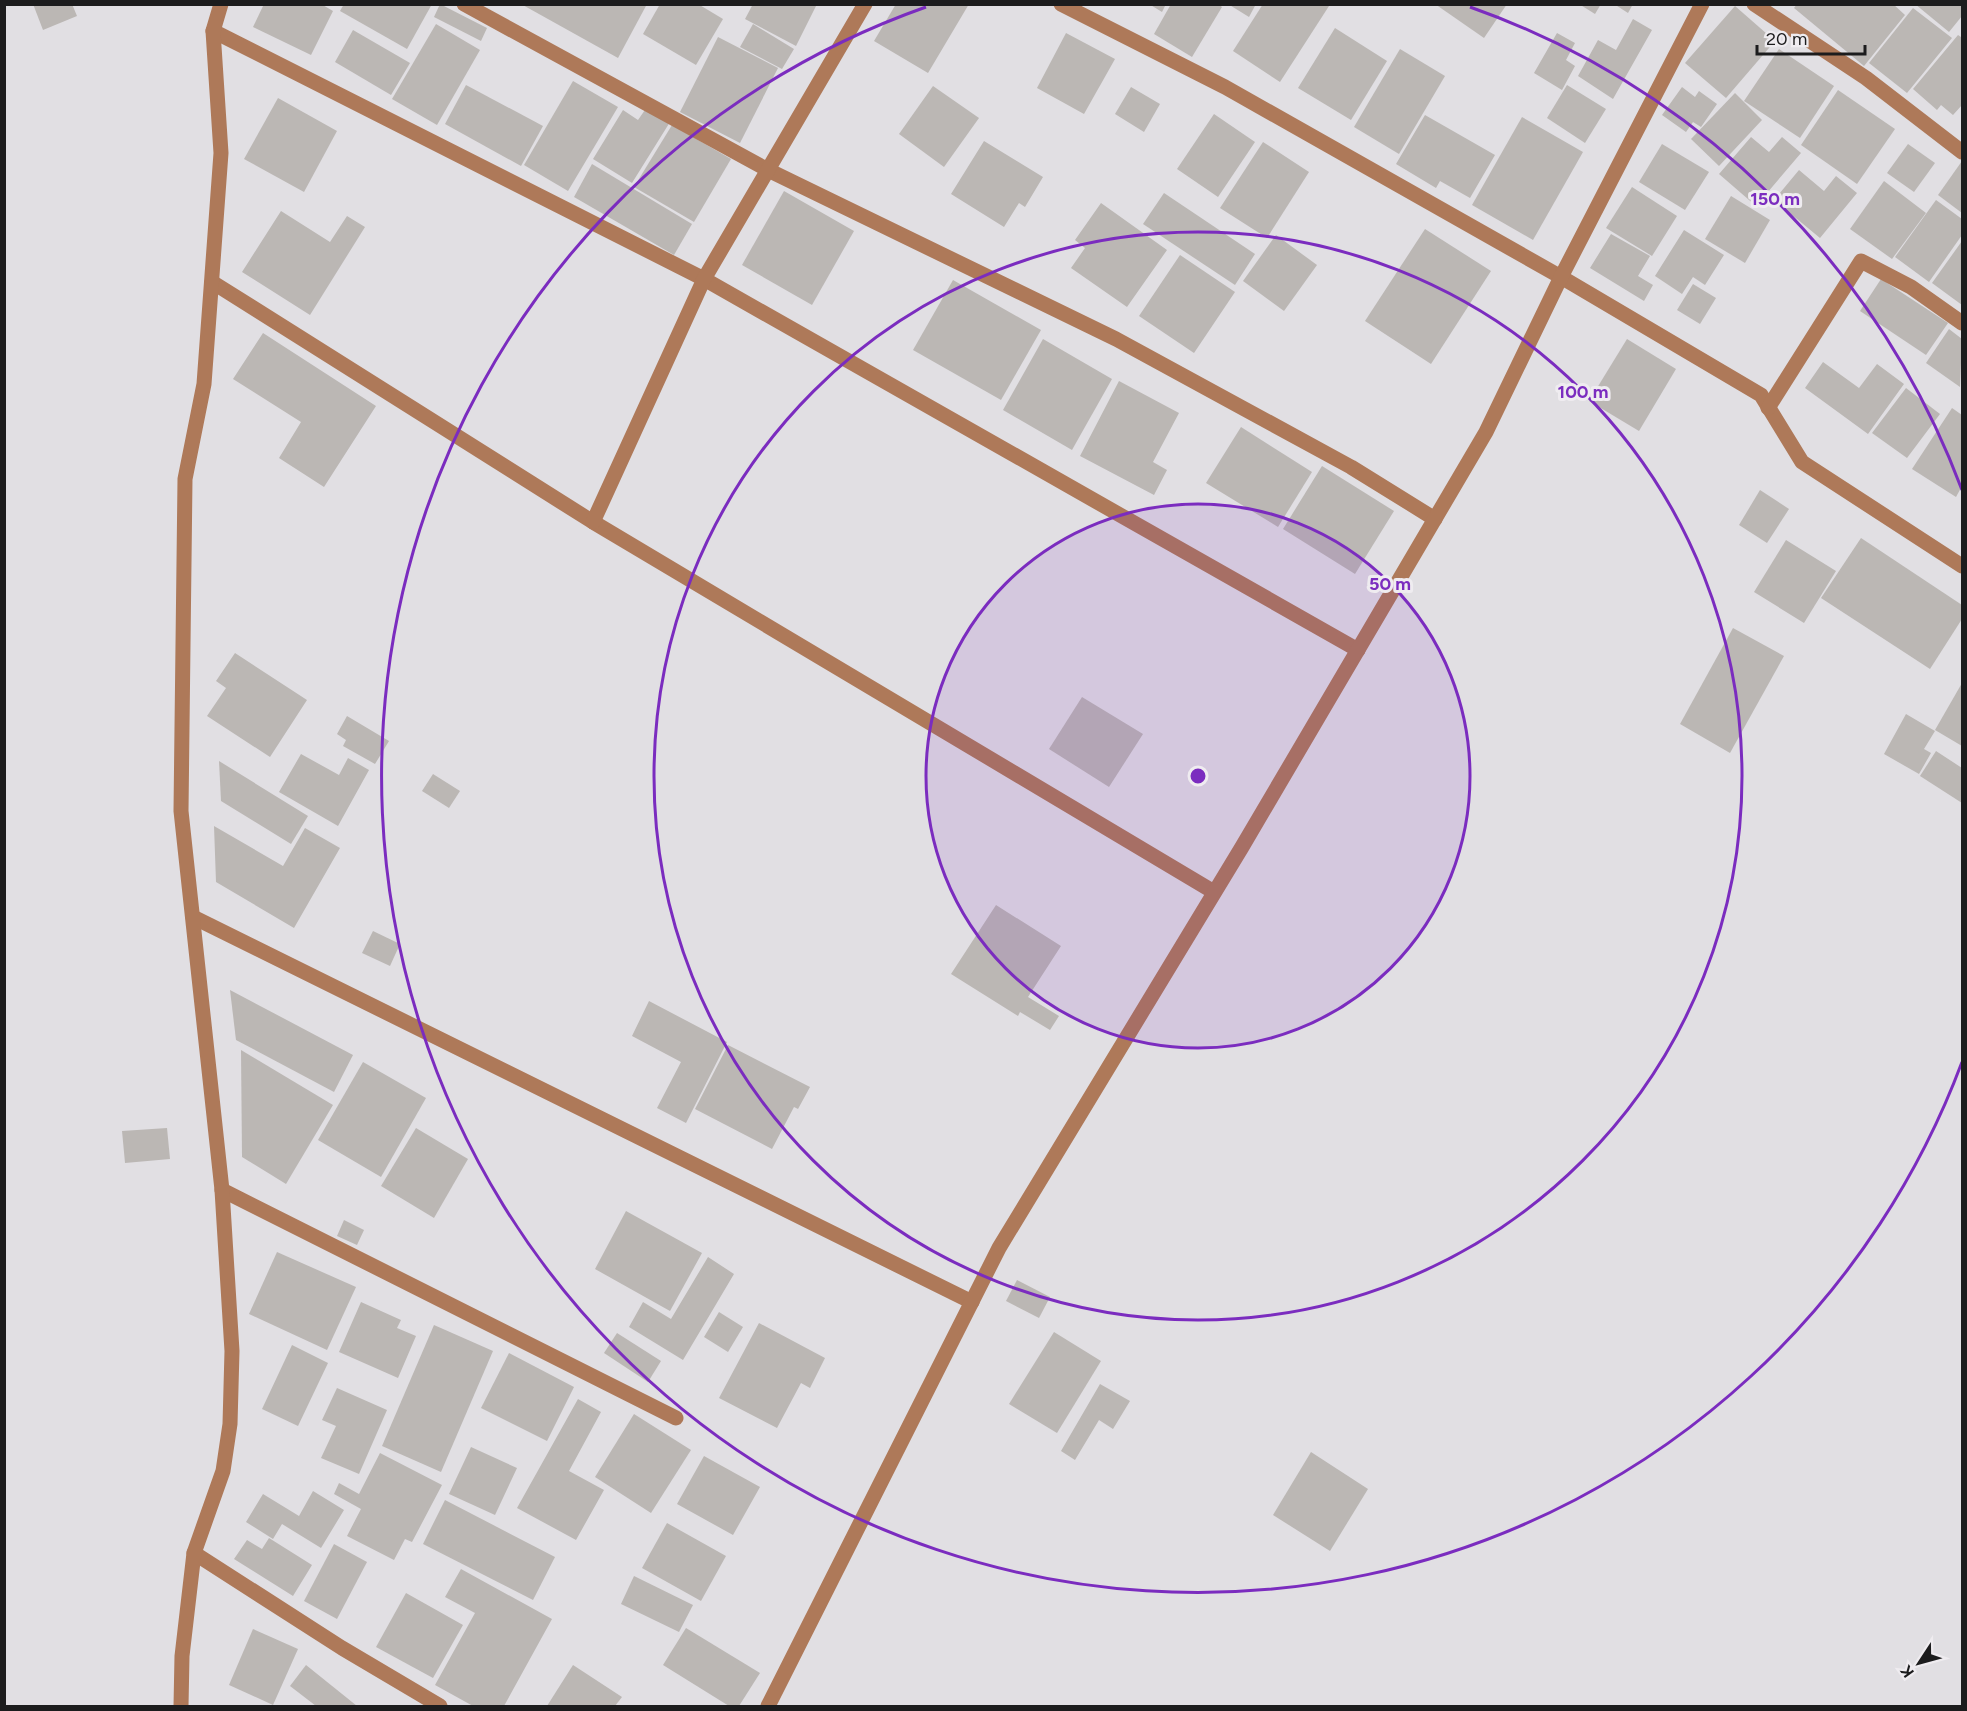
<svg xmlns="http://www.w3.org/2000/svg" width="1967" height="1711" font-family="Figtree,sans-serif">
  <rect width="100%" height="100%" fill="#e1dfe3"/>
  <!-- building -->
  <g fill="#bbb7b4">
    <polygon points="33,4 72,4 77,16 43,30"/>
    <polygon points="264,4 321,4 333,11 311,55 253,27"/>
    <polygon points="344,4 432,4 407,49 340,11"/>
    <polygon points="440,4 487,28 481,41 434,17"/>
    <polygon points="521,4 647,4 618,58"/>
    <polygon points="660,4 698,4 723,19 696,65 643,34"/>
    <polygon points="753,4 817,4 796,46 745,19"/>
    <polygon points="896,4 969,4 928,73 874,41"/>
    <polygon points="1149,4 1166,4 1162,12"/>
    <polygon points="1171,4 1218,4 1222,7 1192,57 1154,34"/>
    <polygon points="1228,4 1256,4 1249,17"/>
    <polygon points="1263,4 1329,6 1280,82 1233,51"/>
    <polygon points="1435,4 1507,4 1484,38"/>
    <polygon points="1579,4 1601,4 1595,14"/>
    <polygon points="1614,4 1633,4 1628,13"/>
    <polygon points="1797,4 1893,4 1905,15 1864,66 1794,8"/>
    <polygon points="1915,4 1962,4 1962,16 1949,32"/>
    <polygon points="1735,6 1775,41 1726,98 1685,63"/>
    <polygon points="1913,8 1952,38 1907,93 1869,63"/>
    <polygon points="1633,19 1652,30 1613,99 1578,76 1598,40 1616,50"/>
    <polygon points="436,24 480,50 437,125 392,99"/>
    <polygon points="753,24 794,49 782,69 740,47"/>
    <polygon points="1335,28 1387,61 1351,120 1298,88"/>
    <polygon points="353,30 410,63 391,95 335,62"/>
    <polygon points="1066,33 1115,59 1084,114 1037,88"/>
    <polygon points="1557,33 1575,43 1566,60 1575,66 1562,90 1534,73"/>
    <polygon points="1958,35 1961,37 1962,35 1962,105 1953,115 1941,105 1937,110 1913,89"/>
    <polygon points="718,37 778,68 740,143 680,112"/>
    <polygon points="1400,49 1445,76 1399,154 1354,127"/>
    <polygon points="1779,49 1834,86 1800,138 1744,101"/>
    <polygon points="573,81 618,107 568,191 524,165"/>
    <polygon points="466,85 543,126 521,166 445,124"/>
    <polygon points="1567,85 1606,109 1585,143 1547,118"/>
    <polygon points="933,86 979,118 944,167 899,134"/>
    <polygon points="1131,87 1160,104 1144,132 1115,114"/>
    <polygon points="1682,87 1695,97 1699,91 1717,104 1701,127 1693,122 1686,132 1662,115"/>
    <polygon points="1838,90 1895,129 1857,184 1801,145"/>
    <polygon points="1735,93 1762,120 1719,166 1691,139"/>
    <polygon points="278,98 337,131 304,192 244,159"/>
    <polygon points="647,107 670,122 632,183 593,159 623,110 638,120"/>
    <polygon points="1214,114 1255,142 1218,197 1177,169"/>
    <polygon points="1425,115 1495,155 1470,198 1440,181 1436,188 1396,164"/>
    <polygon points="1522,117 1583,152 1533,240 1472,205"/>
    <polygon points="672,125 731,159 694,222 634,187"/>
    <polygon points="1751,137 1769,152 1782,137 1801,153 1756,206 1719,174"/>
    <polygon points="984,141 1043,177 1025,207 1019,203 1004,227 951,194"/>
    <polygon points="1263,142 1309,172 1267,238 1220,208"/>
    <polygon points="1662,144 1709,172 1685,210 1639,182"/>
    <polygon points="1908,144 1935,163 1914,192 1887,173"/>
    <polygon points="1962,161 1962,213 1938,195"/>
    <polygon points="592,164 692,224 674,255 574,197"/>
    <polygon points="1799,170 1824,191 1836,176 1857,193 1820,238 1774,200"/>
    <polygon points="1884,181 1926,213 1892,259 1850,229"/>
    <polygon points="1632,187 1677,216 1652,256 1606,228"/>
    <polygon points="784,191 854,231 812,305 742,265"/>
    <polygon points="1164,193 1255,254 1235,285 1143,224"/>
    <polygon points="1731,196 1770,220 1745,263 1705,239"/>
    <polygon points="1936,200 1962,219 1962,235 1929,282 1895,257"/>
    <polygon points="1101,203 1167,250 1127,307 1071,268 1085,248 1075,240"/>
    <polygon points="281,211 330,242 347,216 365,227 310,315 242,272"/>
    <polygon points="1425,229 1491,271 1431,364 1365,321"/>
    <polygon points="1684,230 1724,255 1705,285 1693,277 1682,294 1655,276"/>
    <polygon points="1611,234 1650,256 1638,276 1653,285 1644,301 1590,268"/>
    <polygon points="1276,235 1317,265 1284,311 1243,281"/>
    <polygon points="1962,241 1962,305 1932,283"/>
    <polygon points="1180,255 1235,292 1194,353 1139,316"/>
    <polygon points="1881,279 1948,323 1926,355 1860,311"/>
    <polygon points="953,280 1041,330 1001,400 913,350"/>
    <polygon points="1693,284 1716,298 1700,324 1677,310"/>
    <polygon points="1949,329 1962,339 1960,387 1926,363"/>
    <polygon points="263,333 376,406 324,487 279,458 301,422 233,379"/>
    <polygon points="1043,339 1112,379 1072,450 1003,410"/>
    <polygon points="1627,339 1676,369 1639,431 1589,401"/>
    <polygon points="1823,362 1859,388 1877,364 1904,384 1868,434 1805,388"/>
    <polygon points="1119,381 1179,413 1153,462 1167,470 1154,495 1080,456"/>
    <polygon points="1906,388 1940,414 1907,458 1872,433"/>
    <polygon points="1952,408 1962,415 1962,486 1956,497 1912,469"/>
    <polygon points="1241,427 1312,472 1278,527 1206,483"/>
    <polygon points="1322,466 1394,511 1355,574 1283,529"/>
    <polygon points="1760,490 1789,509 1767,543 1739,525"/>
    <polygon points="1861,538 1962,605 1962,619 1930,669 1821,598"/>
    <polygon points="1786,540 1836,571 1804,623 1754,592"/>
    <polygon points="1733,628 1784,656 1730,753 1680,724"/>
    <polygon points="235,653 307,700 270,757 207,716 226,688 216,681"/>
    <polygon points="1962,683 1962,746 1935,730"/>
    <polygon points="1082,697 1143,734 1109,787 1049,749"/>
    <polygon points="1906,714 1935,731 1924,749 1931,753 1919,774 1884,754"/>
    <polygon points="347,716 389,741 375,764 343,746 346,740 337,734"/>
    <polygon points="1936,751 1962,768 1962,803 1920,776"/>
    <polygon points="301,754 339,775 348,758 369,770 338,826 279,792"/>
    <polygon points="219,761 308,816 291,844 221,801"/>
    <polygon points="433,774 460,791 449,808 422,791"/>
    <polygon points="214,826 283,866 305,828 340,848 294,928 216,882"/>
    <polygon points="996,905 1061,946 1028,997 1059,1016 1050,1030 1020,1012 1018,1016 951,974"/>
    <polygon points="373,931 400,944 390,966 362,953"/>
    <polygon points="230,990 353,1055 334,1092 236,1040"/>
    <polygon points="649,1001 727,1042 686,1123 657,1108 681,1062 632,1036"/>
    <polygon points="728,1045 810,1087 798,1109 794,1107 772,1149 695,1109"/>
    <polygon points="241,1050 333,1105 286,1184 242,1157"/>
    <polygon points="363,1062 426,1098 381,1177 318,1140"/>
    <polygon points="167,1128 170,1159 125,1163 122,1131"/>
    <polygon points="416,1128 468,1159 434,1218 381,1186"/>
    <polygon points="626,1211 702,1253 670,1311 595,1269"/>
    <polygon points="344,1220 364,1230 357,1245 337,1236"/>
    <polygon points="277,1252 356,1287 327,1350 249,1314"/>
    <polygon points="708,1257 734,1274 683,1360 629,1327 643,1302 671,1319"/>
    <polygon points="1017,1280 1050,1297 1039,1318 1006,1301"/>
    <polygon points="361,1302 401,1320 397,1328 416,1336 398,1378 339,1352"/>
    <polygon points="719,1312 743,1327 728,1352 704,1337"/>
    <polygon points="759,1323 825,1358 810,1388 801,1383 777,1428 719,1398"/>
    <polygon points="434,1325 493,1351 441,1472 382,1446"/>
    <polygon points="1054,1332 1101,1361 1057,1433 1009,1404"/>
    <polygon points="617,1333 661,1361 648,1382 604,1353"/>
    <polygon points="292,1345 328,1363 298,1426 262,1409"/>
    <polygon points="509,1353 574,1387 547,1441 481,1408"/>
    <polygon points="1100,1384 1130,1401 1113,1429 1099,1420 1075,1460 1061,1451"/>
    <polygon points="337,1388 387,1410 359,1474 321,1458 336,1426 322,1420"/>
    <polygon points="578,1399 601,1412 569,1471 604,1490 576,1540 517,1508"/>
    <polygon points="634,1414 691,1450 651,1513 595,1477"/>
    <polygon points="471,1447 517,1468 495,1515 449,1494"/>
    <polygon points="1311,1452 1368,1489 1330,1551 1273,1515"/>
    <polygon points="380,1453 442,1485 412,1542 405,1539 394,1560 347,1536 361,1509 334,1494 339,1483 359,1494"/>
    <polygon points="704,1456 760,1487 733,1535 677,1504"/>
    <polygon points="313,1491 344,1510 321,1548 282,1524 273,1539 246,1522 263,1494 299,1516"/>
    <polygon points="445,1500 555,1557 533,1600 423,1544"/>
    <polygon points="667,1523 726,1556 701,1601 642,1568"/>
    <polygon points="269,1538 312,1565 293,1596 234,1559 247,1540 262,1549"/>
    <polygon points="334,1544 367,1562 337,1619 304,1601"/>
    <polygon points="461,1569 552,1619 504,1706 473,1706 435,1685 475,1613 445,1597"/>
    <polygon points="634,1576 693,1605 679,1632 621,1604"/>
    <polygon points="406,1593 463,1625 433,1678 376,1647"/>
    <polygon points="686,1628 760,1673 739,1706 729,1706 663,1665"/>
    <polygon points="253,1629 298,1649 273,1705 229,1685"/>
    <polygon points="306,1665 357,1706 316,1706 290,1686"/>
    <polygon points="573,1665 622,1697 615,1706 547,1706"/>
  </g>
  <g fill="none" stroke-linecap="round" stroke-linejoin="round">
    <!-- minor -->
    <g stroke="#ae7959" stroke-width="15">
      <polyline points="464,4 768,170 1116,339 1351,467 1435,519"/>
      <polyline points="1061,4 1225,87 1561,277 1761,395 1802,462 1962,566"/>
      <polyline points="1754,4 1866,78 1962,152"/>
      <polyline points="213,31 704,279 1358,650"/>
      <polyline points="212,282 593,522 1214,892"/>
      <polyline points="1768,408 1861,261 1911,287 1962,323"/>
      <polyline points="593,522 704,279 865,4"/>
      <polyline points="193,917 972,1302"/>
      <polyline points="222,1190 676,1418"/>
      <polyline points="194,1553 342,1648 440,1706"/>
      <polyline points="181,1706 182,1656 194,1553 223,1471 230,1424 232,1351 222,1190 181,811 185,479 204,384 221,153 213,31 221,4"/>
      <polyline points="768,1706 999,1248 1242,847 1486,432 1561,277 1702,4"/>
    </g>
  </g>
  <!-- distance rings -->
  <circle cx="1198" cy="776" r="272" fill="#7b2cbf" fill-opacity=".12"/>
  <g fill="none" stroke="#7b2cbf" stroke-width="3">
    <circle cx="1198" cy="776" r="272"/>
    <circle cx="1198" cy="776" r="544"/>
    <path d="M1962 1062A816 816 0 1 1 926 7M1470 7A816 816 0 0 1 1962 490"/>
  </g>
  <circle cx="1198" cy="776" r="9" fill="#7b2cbf" stroke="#efecf0" stroke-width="3"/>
  <g font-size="18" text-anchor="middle" font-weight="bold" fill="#7b2cbf" stroke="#efecf0" stroke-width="6" stroke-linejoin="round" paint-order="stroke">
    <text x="1775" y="205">150 m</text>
    <text x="1583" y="398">100 m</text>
    <text x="1390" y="590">50 m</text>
  </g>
  <!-- border -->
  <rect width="1967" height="1711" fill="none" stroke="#1c1c1d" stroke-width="12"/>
  <!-- north arrow -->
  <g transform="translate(1919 1663) rotate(234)" stroke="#efecf0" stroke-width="4.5" paint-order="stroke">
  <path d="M0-4.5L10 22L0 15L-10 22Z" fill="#1c1c1d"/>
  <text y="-9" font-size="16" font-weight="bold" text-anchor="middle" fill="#1c1c1d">K</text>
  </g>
  <!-- scale -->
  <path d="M1757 45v9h108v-9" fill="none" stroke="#1c1c1d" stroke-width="3"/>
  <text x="1766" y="45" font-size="18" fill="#1c1c1d" stroke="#efecf0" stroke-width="4.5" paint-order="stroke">20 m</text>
</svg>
